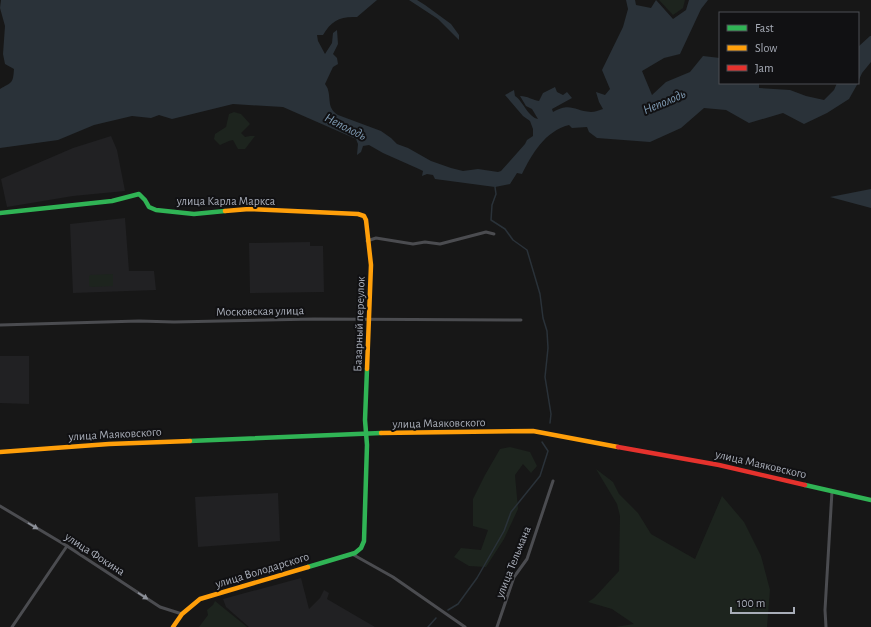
<svg xmlns="http://www.w3.org/2000/svg" width="871" height="627" font-family="'Alegreya Sans',sans-serif">
  <rect width="100%" height="100%" fill="#171717"/>
  <!-- built -->
  <g fill="#212123">
    <polygon points="111,136 117,150 125,191 73,196 7,207 1,179 73,148"/>
    <polygon points="125,218 129,271 154,271 156,290 73,293 70,224"/>
    <polygon points="310,242 310,246 323,246 324,292 250,293 249,243"/>
    <polygon points="0,356 29,356 29,404 0,403"/>
    <polygon points="278,493 280,541 198,547 195,497"/>
    <polygon points="301,578 309,609 320,598 324,590 329,593 327,599 375,627 249,627 226,607 223,599"/>
  </g>
  <!-- green -->
  <g fill="#1d241e">
    <polygon points="659,0 685,0 683,8 673,15"/>
    <polygon points="234,112 241,114 250,124 241,133 245,137 250,136 255,136 245,149 238,149 233,140 229,141 220,145 214,139 215,134 226,127 229,114"/>
    <polygon points="113,274 113,286 92,287 89,286 89,277 90,275"/>
    <polygon points="510,447 530,452 537,466 531,473 523,464 515,475 518,509 504,539 486,567 469,566 454,557 461,548 481,550 488,530 473,526 473,499 485,475 500,449"/>
    <polygon points="596,469 613,482 619,494 638,513 651,534 695,559 722,496 744,522 761,556 770,590 767,627 615,627 634,624 612,609 588,602 594,598 619,571 620,516 617,504"/>
    <polygon points="215,601 247,627 199,627 208,615 207,610 213,605"/>
  </g>
  <!-- water -->
  <g fill="#2a3239">
    <path d="M1 0H377L357 17C340 16 331 21 323 35H317L318 41 325 54 332 43 333 33 337 30 338 44 333 54 337 58 338 64 333 67 325 84C326 86 328 88 328 90 331 100 327 108 338 115L381 131 391 138 397 144 408 148 431 161 451 168 463 171 478 169 498 172 501 171 525 144 527 140 533 136V129L530 121 523 116 505 95 514 90 515 96C523 101 528 117 538 119L532 109 526 106 520 96C528 96 532 100 539 101L543 93 555 87 557 92 563 95 567 92 572 98 552 109 553 112C571 102 574 111 591 112 595 112 599 110 603 109L599 102 596 92 605 95 610 89 602 70 623 27 628 9 626 0H635L636 5 651 8 656 0 673 19 686 10 689 0H708L701 9 680 54 664 58 642 71 652 95 666 82 690 72 703 56 720 58V83H759V88L790 90 806 96 824 100 834 90 837 83H858L849 99 827 113 804 124 783 113 749 123 726 110 704 108 681 128 650 142 597 138 589 132 587 127 572 128 569 125C545 131 532 154 522 174L517 173 510 184 495 187 435 179 433 175 427 174 422 176 423 171 419 169 383 153 369 145 363 146 361 152 357 155 358 144 356 139 283 107 233 104 172 119 159 115 151 118 132 116 94 125 58 140 0 148V89C12 82 13 84 14 69L5 64 3 54 5 26 0 8Z"/>
    <polygon points="409,0 417,0 425,5 451,24 459,35 459,40 438,19"/>
    <polygon points="870,36 871,36 871,62 862,73 858,82 858,47"/>
    <polygon points="871,189 871,208 830,197"/>
  </g>
  <g fill="none" stroke-linecap="round" stroke-linejoin="round">
    <!-- stream -->
    <g stroke="#2a3239" stroke-width="1.5">
      <polyline points="496,185 495,187 496,194 492,205 491,220 505,229 513,240 527,250 540,294 543,318 547,331 548,348 545,377 551,414 550,423"/>
      <polyline points="448,610 458,604 477,578 504,531 511,512 540,476 548,451 542,442"/>
      <polyline points="428,627 436,618"/>
    </g>
    <!-- street -->
    <g stroke="#4b4c50" stroke-width="3">
      <polyline points="367,241 376,238 413,244 425,242 440,244 486,232 494,234"/>
      <polyline points="0,325 139,321 174,322 314,319 521,320"/>
      <polyline points="0,506 67,546 160,607 182,614"/>
      <polyline points="352,554 393,577 465,627"/>
      <polyline points="12,627 67,546"/>
      <polyline points="497,627 514,577 527,559 553,481"/>
      <polyline points="826,627 825,610 832,491"/>
    </g>
    <!-- fast -->
    <g stroke="#30b455" stroke-width="4.5">
      <polyline points="0,213 112,201 139,194 145,200 149,207 156,210 194,214 225,211"/>
      <polyline points="190,441 381,433"/>
      <polyline points="805,485 871,500"/>
      <polyline points="308,567 355,553 361,548 364,541 367,445 365,420 367,369"/>
    </g>
    <!-- slow -->
    <g stroke="#ff9f0a" stroke-width="4.5">
      <polyline points="225,211 249,209 358,214 364,216 366,220 371,265 367,369"/>
      <polyline points="381,433 533,431 618,447"/>
      <polyline points="0,452 109,444 190,441"/>
      <polyline points="173,627 182,614 200,599 308,567"/>
    </g>
    <!-- jam -->
    <polyline stroke="#e5322d" stroke-width="4.5" points="618,447 719,465 805,485"/>
  </g>
  <!-- one-way arrows -->
  <defs><path id="oneway-solid" d="M-6-.8H1V-3.2L6.5 0L1 3.2V.8H-6Z"/></defs>
  <g fill="#8c9099">
    <use href="#oneway-solid" transform="translate(33 526) rotate(31)"/>
    <use href="#oneway-solid" transform="translate(143 596) rotate(33)"/>
  </g>
  <g text-anchor="middle" stroke-width="4" stroke-linejoin="round" paint-order="stroke">
    <!-- street labels -->
    <g font-size="12" fill="#a8adb8" stroke="#111113">
      <text x="226" y="205">улица Карла Маркса</text>
      <text transform="translate(260 311) rotate(-1)" y="4">Московская улица</text>
      <text transform="translate(359 324) rotate(-88)" y="4">Базарный переулок</text>
      <text transform="translate(439 423) rotate(-1)" y="4">улица Маяковского</text>
      <text transform="translate(115 434) rotate(-3)" y="4">улица Маяковского</text>
      <text transform="translate(761 464) rotate(13)" y="4">улица Маяковского</text>
      <text transform="translate(95 554) rotate(33)" y="4">улица Фокина</text>
      <text transform="translate(513 562) rotate(-68)" y="4">улица Тельмана</text>
      <text transform="translate(262 570) rotate(-17)" y="4">улица Володарского</text>
    </g>
    <!-- water labels -->
    <g font-size="13" font-style="italic" fill="#7f9bb3" stroke="#111113">
      <text transform="translate(664 101) rotate(-23)" y="5">Неполодь</text>
      <text transform="translate(346 126) rotate(27)" y="5">Неполодь</text>
    </g>
  </g>
  <!-- legend -->
  <rect x="719" y="12" width="140" height="72" fill="#111113" stroke="#4d4f55"/>
  <rect x="727" y="25" width="20" height="6" fill="#30b455" stroke="#4d4f55"/>
  <text x="755" y="32" font-size="12" fill="#a8adb8">Fast</text>
  <rect x="727" y="45" width="20" height="6" fill="#ff9f0a" stroke="#4d4f55"/>
  <text x="755" y="52" font-size="12" fill="#a8adb8">Slow</text>
  <rect x="727" y="65" width="20" height="6" fill="#e5322d" stroke="#4d4f55"/>
  <text x="755" y="72" font-size="12" fill="#a8adb8">Jam</text>
  <!-- scale -->
  <path d="M731 607v6h63v-6" fill="none" stroke="#a8adb8" stroke-width="2"/>
  <text x="737" y="607" font-size="12" fill="#a8adb8" stroke="#111113" stroke-width="3" paint-order="stroke">100 m</text>
</svg>
